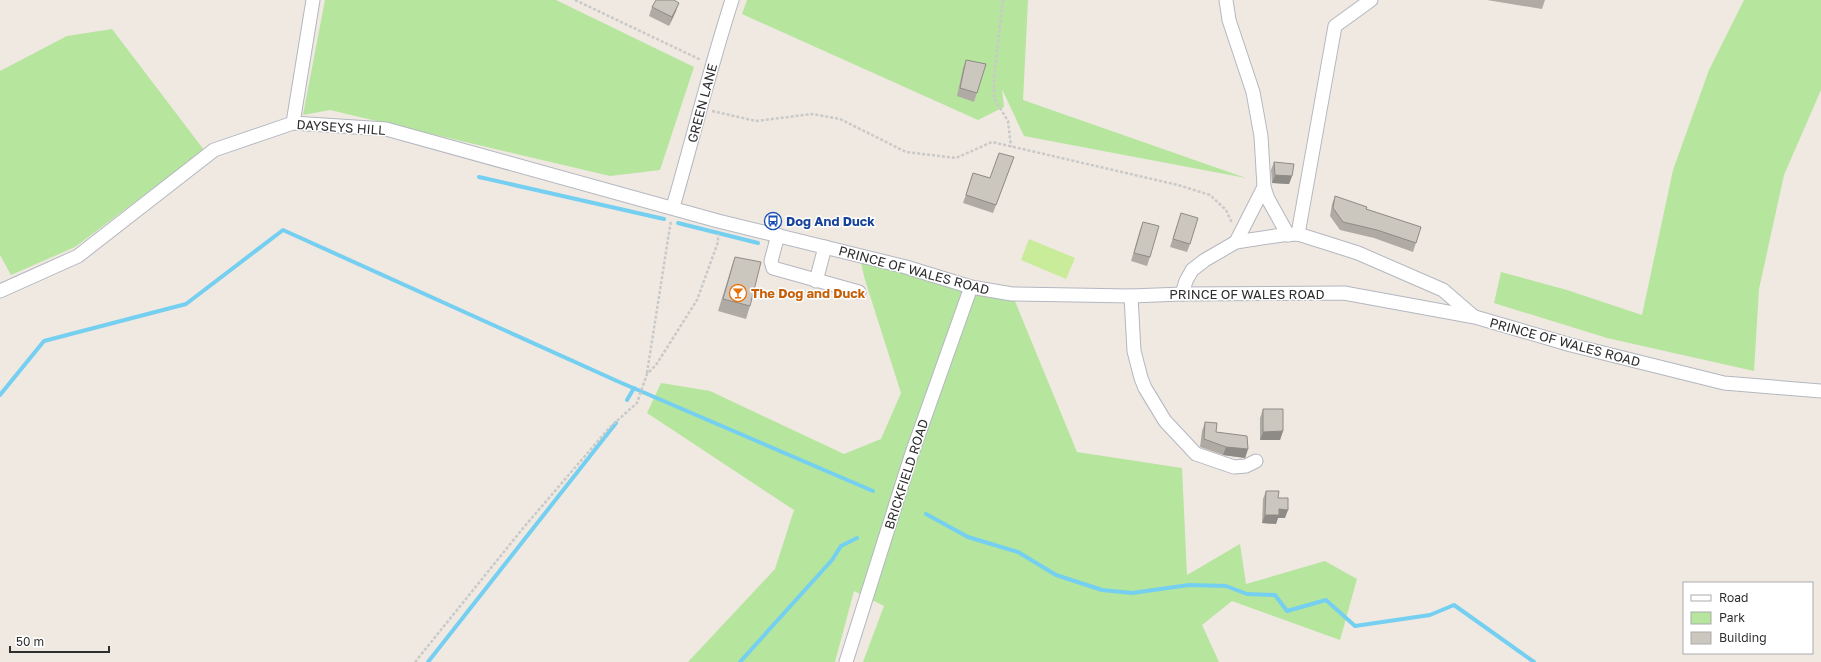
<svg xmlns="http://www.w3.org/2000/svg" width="1821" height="662" font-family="'Golos Text',sans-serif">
  <rect width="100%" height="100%" fill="#efe9e1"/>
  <!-- green -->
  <g fill="#b6e59e">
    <polygon points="325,0 556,0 694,67 660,170 610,176 330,110 303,115"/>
    <polygon points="747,0 1028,0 1023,100 1246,178 1024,136 1002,89 1004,107 978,120 742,14"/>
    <polygon points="1744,0 1821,0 1821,90 1784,175 1759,289 1754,371 1607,338 1494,303 1501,272 1567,290 1642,315 1673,170 1709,70"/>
    <polygon points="112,29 204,150 75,247 11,275 0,255 0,71 67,36"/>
    <polygon points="859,255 1012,294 1077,452 1182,468 1187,575 1240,544 1246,584 1325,561 1357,579 1340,640 1232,601 1202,625 1219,662 863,662 884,606 854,591 835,662 688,662 775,569 794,510 647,413 661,383 710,391 844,454 881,439 901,393 865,280"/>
  </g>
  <!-- pitch -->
  <polygon fill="#c9ec9a" points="1029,239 1075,258 1066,279 1021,260"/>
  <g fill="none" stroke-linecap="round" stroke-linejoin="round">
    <!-- stream -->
    <g stroke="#75cff0" stroke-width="4">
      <polyline points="479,177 664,219"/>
      <polyline points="678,223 758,243"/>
      <polyline points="0,395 44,341 186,304 283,230 617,381 873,491"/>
      <polyline points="627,400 634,388"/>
      <polyline points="926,514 968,537 1018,552 1056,575 1102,590 1132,593 1189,585 1226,586 1247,594 1275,595 1287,611 1326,600 1355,626 1430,615 1454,605 1534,662"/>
      <polyline points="428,662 616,423"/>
      <polyline points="740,662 832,560 841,546 857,538"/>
    </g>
    <!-- minor casing -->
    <g stroke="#b4b7c1" stroke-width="15">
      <g id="minor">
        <polyline points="1226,0 1229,20 1253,92 1261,136 1264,187 1268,199 1288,235"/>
        <polyline points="293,123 313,0"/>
        <path d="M673 207C693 138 710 68 732 0"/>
        <polyline points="1298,234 1335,26 1371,0"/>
        <polyline points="778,235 771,261 773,268 859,292"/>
        <polyline points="1236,242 1264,187"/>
        <polyline points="816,281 825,247"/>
        <polyline points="0,291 78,256 214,150 293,123 386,129 718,221 906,267 971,287 1012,294 1131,296 1182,294 1344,293 1475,317 1571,345 1724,383 1821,391"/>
        <polyline points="1182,294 1186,281 1192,270 1205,260 1236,242 1282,235 1298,234 1358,253 1443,290 1473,316"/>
        <polyline points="1131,296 1134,351 1141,378 1145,388 1165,421 1196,454 1234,467 1246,466 1256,461"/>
        <polyline points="846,662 911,456 971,287"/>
      </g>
    </g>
    <!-- path -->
    <g stroke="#c9c9c9" stroke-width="2.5" stroke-dasharray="3 2" stroke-linecap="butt">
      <polyline points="575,0 701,60"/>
      <polyline points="1003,0 994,77 994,98 1008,121 1011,147"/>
      <polyline points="712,111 756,121 812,114 840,119 906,152 956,158 992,142 1178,185 1210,195 1226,210 1232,223"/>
      <polyline points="647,373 671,220"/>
      <polyline points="415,662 524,527 609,428 637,403 647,374 656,365 697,300 718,242 718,234"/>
    </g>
    <!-- minor -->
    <use href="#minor" stroke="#fff" stroke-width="13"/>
  </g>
  <!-- wall -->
  <g fill="#afaba4">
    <polygon points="1487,0 1545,0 1542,9"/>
    <polygon points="652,7 676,11 669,26 649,16"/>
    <polygon points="966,60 986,64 974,102 957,96 963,68"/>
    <polygon points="1014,157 993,213 963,203 973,173 990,178"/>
    <polygon points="1274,162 1292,176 1289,184 1272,183 1271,170"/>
    <polygon points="1335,196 1366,209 1421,227 1413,252 1374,238 1340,230 1330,216 1332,204"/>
    <polygon points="1181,213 1190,244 1187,252 1170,247"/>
    <polygon points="1143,222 1150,257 1147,266 1131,261 1140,230"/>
    <polygon points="735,257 750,306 746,319 718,311 731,269"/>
    <polygon points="1263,409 1283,431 1280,440 1260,440 1260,418"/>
    <polygon points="1205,422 1216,432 1248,449 1245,458 1223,455 1200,447 1202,431"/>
    <polygon points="1266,491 1278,498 1285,518 1278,518 1276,524 1262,523 1263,499"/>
  </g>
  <!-- shaded-wall -->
  <g fill="#8e8b86">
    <polygon points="679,3 676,11 669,26 672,17"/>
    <polygon points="1275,175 1292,176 1289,184 1272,183"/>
    <polygon points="1283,431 1280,440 1260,440 1263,432"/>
    <polygon points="1226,447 1248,449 1245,458 1223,455"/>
    <polygon points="1279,509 1288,510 1285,518 1278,518 1276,524 1262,523 1265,515"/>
  </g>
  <!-- building -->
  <g fill="#cbc7bf" stroke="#8e8b86">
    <polygon points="656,0 674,0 679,3 672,17 652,7"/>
    <polygon points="966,60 986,64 977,93 960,88"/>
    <polygon points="999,153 1014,157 996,205 966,195 973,173 990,178"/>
    <polygon points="1274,162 1294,164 1292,176 1275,175"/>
    <polygon points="1335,196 1367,207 1366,209 1421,227 1416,243 1377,230 1343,222 1333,208"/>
    <polygon points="1181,213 1198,218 1190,244 1173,239"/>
    <polygon points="1143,222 1159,226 1150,257 1134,253"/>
    <polygon points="735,257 761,262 750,306 723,299"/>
    <polygon points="1263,409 1283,409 1283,431 1263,432"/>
    <polygon points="1205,422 1217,423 1216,432 1247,436 1248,449 1226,447 1204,439"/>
    <polygon points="1266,491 1279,491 1278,498 1288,498 1288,510 1279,509 1279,515 1265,515"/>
  </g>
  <!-- icons -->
  <defs>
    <g id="bus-ring" transform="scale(0.9)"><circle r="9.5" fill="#fff" stroke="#1a4fb4" stroke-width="1.5"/><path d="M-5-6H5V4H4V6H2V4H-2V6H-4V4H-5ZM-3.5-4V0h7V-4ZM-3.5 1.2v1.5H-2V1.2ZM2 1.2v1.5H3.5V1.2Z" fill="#1a4fb4"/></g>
    <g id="bar-ring" transform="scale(0.9)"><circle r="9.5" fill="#fff" stroke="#e8710a" stroke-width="1.5"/><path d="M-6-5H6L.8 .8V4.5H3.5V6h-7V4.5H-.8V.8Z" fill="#e8710a"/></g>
  </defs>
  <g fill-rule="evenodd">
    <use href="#bus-ring" x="773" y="221"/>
    <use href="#bar-ring" x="738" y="293"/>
  </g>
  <g text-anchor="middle" stroke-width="3" stroke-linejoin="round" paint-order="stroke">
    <!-- street labels -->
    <g font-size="13" fill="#2e2e2e" stroke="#fff">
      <text transform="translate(702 103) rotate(-75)" y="5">GREEN LANE</text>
      <text transform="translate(341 127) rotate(4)" y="5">DAYSEYS HILL</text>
      <text transform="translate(914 270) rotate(15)" y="5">PRINCE OF WALES ROAD</text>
      <text x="1247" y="299">PRINCE OF WALES ROAD</text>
      <text transform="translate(1565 342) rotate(15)" y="5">PRINCE OF WALES ROAD</text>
      <text transform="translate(906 474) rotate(-72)" y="5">BRICKFIELD ROAD</text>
    </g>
    <!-- transit labels -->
    <g font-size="13" font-weight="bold" fill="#164399" stroke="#fff" text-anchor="start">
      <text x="786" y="226">Dog And Duck</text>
    </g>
    <!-- food labels -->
    <g font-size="13" font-weight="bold" fill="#c56008" stroke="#fff" text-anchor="start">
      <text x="751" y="298">The Dog and Duck</text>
    </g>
  </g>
  <!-- legend -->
  <rect x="1683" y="582" width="130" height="72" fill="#ffffff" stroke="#ababab"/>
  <rect x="1691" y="595" width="20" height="6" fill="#ffffff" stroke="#ababab"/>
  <text x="1719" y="602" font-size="12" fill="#2e2e2e">Road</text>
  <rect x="1691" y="612" width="20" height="12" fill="#b6e59e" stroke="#ababab"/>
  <text x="1719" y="622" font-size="12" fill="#2e2e2e">Park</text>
  <rect x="1691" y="632" width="20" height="12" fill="#cbc7bf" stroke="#ababab"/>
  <text x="1719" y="642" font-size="12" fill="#2e2e2e">Building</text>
  <!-- scale -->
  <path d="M10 646v6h99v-6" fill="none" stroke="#2e2e2e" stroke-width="2"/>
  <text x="16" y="646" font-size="12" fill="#2e2e2e" stroke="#ffffff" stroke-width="3" paint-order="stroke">50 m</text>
</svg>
